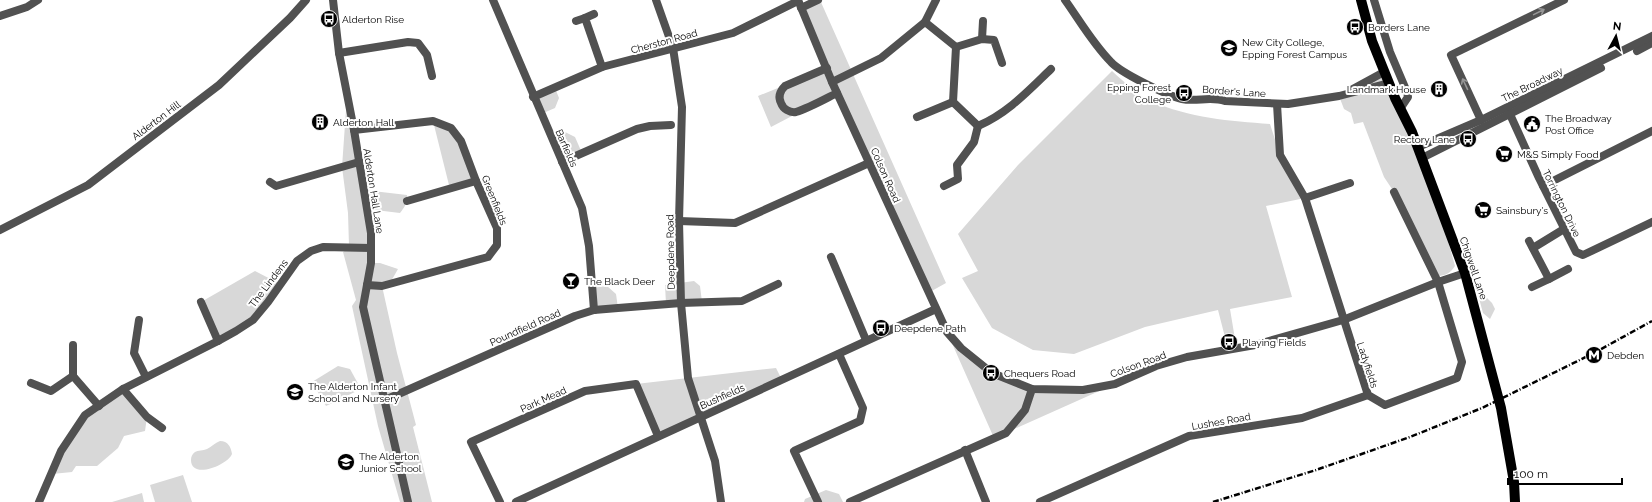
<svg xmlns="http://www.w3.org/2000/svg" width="1652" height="502" font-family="Raleway,sans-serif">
  <rect width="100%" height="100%" fill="#fff"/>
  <!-- green -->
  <g fill="#d8d8d8">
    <polygon points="820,0 946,283 928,293 837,93 796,112 792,116 771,127 758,96 827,68 801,8"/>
    <path d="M1112 71C1124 82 1137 94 1151 101 1189 118 1230 121 1270 124L1280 155 1305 198 1266 206 1292 297 1230 309 1235 339 1226 341 1218 310 1145 327 1074 354 1033 350 992 328 962 278 978 271 958 234 1018 165Z"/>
    <path d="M1384 72 1434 191 1455 266C1450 273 1447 275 1439 276L1394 192 1384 177 1363 122 1354 124 1351 113 1344 109 1339 96Z"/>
    <polygon points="555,88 559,98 555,108 541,114 533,97"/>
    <path d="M347 96 364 190 407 195C408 202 405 207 400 213L367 209 371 263H380L398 269 390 283 382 286 397 353 416 425 413 427 432 502H400L378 426 352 306 356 300 343 252 349 246 348 213 342 167Z"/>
    <polygon points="433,121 451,128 476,181 450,189"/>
    <polygon points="565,132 575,137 582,153 562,162 551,138"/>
    <polygon points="255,271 280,284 253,320 218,341 201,302"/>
    <polygon points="694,281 700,286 702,302 666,304 665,285"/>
    <polygon points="607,286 616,294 618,308 594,310 592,288"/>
    <polygon points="1479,290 1492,303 1495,309 1490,319 1483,313 1477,291"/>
    <polygon points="947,332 992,373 1032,389 1062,390 1115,384 994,438"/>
    <polygon points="338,366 350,369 361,389 326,406 312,382"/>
    <polygon points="776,368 782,380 658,436 636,384"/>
    <polygon points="123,389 147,417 145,431 124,436 118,448 97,466 76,466 72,472 52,474 85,415"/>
    <path d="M220 441C228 441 231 447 232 454 228 465 191 480 191 460 191 457 192 454 195 452 198 450 203 451 207 449 211 447 215 443 220 441Z"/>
    <polygon points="183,475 192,502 155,502 150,485"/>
    <polygon points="826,490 839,494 843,502 804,502 805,499"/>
    <polygon points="142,493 144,502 112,502"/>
  </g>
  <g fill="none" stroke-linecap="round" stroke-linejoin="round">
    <!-- minor -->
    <g stroke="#515151" stroke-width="8">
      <polyline points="333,0 339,53 354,130 371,233 371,263 363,307 408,502"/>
      <polyline points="493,0 582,208 589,246 594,310"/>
      <polyline points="656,0 673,48 682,107 679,221 681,303 688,378 715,461 721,502"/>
      <polyline points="798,0 832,82 947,332 961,348 992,373 1032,389 1083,390 1115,384 1156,366 1187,357 1255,345 1343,320 1438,282 1465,273"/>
      <polyline points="1374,0 1390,52 1407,92 1408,97 1400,109"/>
      <polyline points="801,8 818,0"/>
      <polyline points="594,14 585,18 602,67"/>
      <polyline points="0,16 27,7 38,0"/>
      <polyline points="576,21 585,18"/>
      <path d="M925 22 956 47 953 102 978 126C1008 113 1028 91 1051 69"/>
      <polyline points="982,39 983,21"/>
      <polyline points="956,47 982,39 994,40 1002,63"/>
      <polyline points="1637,51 1652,43"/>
      <polyline points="339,53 408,42 418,43 427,55 432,76"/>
      <path d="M827 68 785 86C780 91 778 97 781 103 783 109 790 113 796 112 809 108 825 99 837 93"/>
      <polyline points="832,82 881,58 925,22 936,0"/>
      <polyline points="533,97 602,67 733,33 798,1"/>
      <polyline points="1277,104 1280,155 1305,198 1368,395 1385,405 1457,378 1462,362 1438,282 1394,192"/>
      <polyline points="1508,110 1539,178 1576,252 1583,255 1652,222"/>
      <polyline points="917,117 953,102"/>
      <polyline points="1481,120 1451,55 1564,0"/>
      <polyline points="354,130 433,121 451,128 461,141 476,181 497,228 497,245 488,257 382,286 367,285"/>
      <polyline points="1418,147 1481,120 1652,36"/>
      <polyline points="1422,158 1601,68"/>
      <polyline points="562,162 637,129 650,126 671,125"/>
      <polyline points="270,182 276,186 359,162"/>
      <polyline points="944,186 958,179 957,165 974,142 978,126"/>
      <polyline points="1543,186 1652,131"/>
      <polyline points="1305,198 1350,183"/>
      <polyline points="407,201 476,181"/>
      <polyline points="679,221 735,223 869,163"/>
      <polyline points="1529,241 1549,279 1532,287"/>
      <polyline points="1533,248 1564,229"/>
      <polyline points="831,257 866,340"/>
      <polyline points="1549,279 1568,269"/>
      <polyline points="201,302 218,341"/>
      <polyline points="139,320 134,353 146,377"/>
      <polyline points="73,345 73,376 99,406"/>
      <polyline points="31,383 51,391 73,376"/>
      <polyline points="123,389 147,417 162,428"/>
      <polyline points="385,400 575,316 594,310 618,308 681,303 742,301 778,284"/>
      <polyline points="965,450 986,502"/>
      <polyline points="39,502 61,451 85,415 123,389 218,341 236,331 253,320 268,302 297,261 311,251 323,247 371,248"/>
      <polyline points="500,502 471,442 585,391 636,384 658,436"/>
      <polyline points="516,502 936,309"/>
      <polyline points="818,502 794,451 860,421 863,408 839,354"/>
      <polyline points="850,502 1006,433 1025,410 1032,389"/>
      <polyline points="1040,502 1189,436 1302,418 1368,395"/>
    </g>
    <!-- tertiary -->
    <g stroke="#515151" stroke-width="8">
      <path d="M1065 0C1080 21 1093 44 1111 62 1121 73 1166 95 1182 99 1196 102 1211 96 1225 101L1288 104 1339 96 1389 83"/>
      <polyline points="1351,90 1384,72"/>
      <polyline points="0,230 88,185 219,85 290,18 306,0"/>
    </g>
    <!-- primary -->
    <polyline stroke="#000" stroke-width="10" points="1361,0 1372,41 1395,98 1412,132 1465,273 1501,408 1514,482 1515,502"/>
    <!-- rail -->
    <polyline stroke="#000" stroke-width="2.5" stroke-dasharray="6 2 1 2" stroke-linecap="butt" points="1213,502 1316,470 1410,437 1482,408 1594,353 1652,321"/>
  </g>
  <!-- one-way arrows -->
  <defs><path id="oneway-shaft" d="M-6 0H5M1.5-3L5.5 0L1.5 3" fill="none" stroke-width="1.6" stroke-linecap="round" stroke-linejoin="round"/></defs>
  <g stroke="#979797">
    <use href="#oneway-shaft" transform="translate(1539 12) rotate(-26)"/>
    <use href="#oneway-shaft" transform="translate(1465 84) rotate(-115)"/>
  </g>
  <!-- icons -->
  <defs>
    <g id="bus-disc" transform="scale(0.9)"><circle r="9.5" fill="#000" stroke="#fff"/><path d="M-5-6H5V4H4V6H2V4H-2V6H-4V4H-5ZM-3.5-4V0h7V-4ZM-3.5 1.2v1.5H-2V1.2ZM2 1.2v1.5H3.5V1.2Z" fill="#fff"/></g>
    <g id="university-disc" transform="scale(0.9)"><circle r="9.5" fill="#000" stroke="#fff"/><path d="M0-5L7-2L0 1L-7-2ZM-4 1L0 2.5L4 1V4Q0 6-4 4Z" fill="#fff"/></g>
    <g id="building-disc" transform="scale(0.9)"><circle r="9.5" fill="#000" stroke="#fff"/><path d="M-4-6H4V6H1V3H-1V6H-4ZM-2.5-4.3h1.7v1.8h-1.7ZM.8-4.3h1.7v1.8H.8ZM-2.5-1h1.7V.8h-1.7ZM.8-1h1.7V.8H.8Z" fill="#fff"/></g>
    <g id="civic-disc" transform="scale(0.9)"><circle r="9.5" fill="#000" stroke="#fff"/><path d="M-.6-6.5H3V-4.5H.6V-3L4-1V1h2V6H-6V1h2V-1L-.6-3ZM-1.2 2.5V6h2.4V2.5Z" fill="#fff"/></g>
    <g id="supermarket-disc" transform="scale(0.9)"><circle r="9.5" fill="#000" stroke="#fff"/><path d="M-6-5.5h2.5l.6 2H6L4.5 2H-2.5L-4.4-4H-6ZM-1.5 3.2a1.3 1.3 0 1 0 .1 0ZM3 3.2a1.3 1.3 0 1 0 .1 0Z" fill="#fff"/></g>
    <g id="bar-disc" transform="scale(0.9)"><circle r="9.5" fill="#000" stroke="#fff"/><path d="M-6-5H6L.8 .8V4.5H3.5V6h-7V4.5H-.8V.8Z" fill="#fff"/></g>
    <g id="metro-disc" transform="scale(0.9)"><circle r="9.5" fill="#000" stroke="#fff"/><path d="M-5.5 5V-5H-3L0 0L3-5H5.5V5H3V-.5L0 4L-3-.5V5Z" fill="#fff"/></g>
    <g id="school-disc" transform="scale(0.9)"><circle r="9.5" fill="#000" stroke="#fff"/><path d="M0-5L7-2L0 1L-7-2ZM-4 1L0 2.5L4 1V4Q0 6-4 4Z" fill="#fff"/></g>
  </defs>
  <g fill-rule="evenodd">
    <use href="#bus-disc" x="329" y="19"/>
    <use href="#bus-disc" x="1355" y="27"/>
    <use href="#university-disc" x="1229" y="48"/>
    <use href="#building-disc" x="1439" y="89"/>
    <use href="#bus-disc" x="1184" y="93"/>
    <use href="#building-disc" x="320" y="122"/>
    <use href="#civic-disc" x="1532" y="124"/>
    <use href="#bus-disc" x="1468" y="139"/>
    <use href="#supermarket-disc" x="1504" y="154"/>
    <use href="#supermarket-disc" x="1483" y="210"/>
    <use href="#bar-disc" x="571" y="281"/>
    <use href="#bus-disc" x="881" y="328"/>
    <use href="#bus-disc" x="1229" y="342"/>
    <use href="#metro-disc" x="1594" y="355"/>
    <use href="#bus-disc" x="991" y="373"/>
    <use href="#school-disc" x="295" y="392"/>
    <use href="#school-disc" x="346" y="462"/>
  </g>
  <g text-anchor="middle" stroke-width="4" stroke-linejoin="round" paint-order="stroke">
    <!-- poi labels -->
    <g font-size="10" fill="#000" stroke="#fff" text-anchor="start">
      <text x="342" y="23">Alderton Rise</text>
      <text x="1368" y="31">Borders Lane</text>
      <text x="1242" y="46">New City College,<tspan x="1242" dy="12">Epping Forest Campus</tspan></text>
      <text x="1171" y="91" text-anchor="end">Epping Forest<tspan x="1171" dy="12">College</tspan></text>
      <text x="1426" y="93" text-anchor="end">Landmark House</text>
      <text x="1545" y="122">The Broadway<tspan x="1545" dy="12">Post Office</tspan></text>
      <text x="333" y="126">Alderton Hall</text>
      <text x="1455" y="143" text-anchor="end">Rectory Lane</text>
      <text x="1517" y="158">M&amp;S Simply Food</text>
      <text x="1496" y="214">Sainsbury's</text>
      <text x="584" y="285">The Black Deer</text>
      <text x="894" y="332">Deepdene Path</text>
      <text x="1242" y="346">Playing Fields</text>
      <text x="1607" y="359">Debden</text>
      <text x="1004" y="377">Chequers Road</text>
      <text x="308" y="390">The Alderton Infant<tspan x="308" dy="12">School and Nursery</tspan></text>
      <text x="359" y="460">The Alderton<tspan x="359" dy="12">Junior School</tspan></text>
    </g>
    <!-- street labels -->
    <g font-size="10" fill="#000" stroke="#fff">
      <text transform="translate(664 41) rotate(-15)" y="4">Cherston Road</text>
      <text transform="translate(1532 84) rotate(-26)" y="4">The Broadway</text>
      <text transform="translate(1234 91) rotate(4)" y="4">Border's Lane</text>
      <text transform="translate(156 120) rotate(-37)" y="4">Alderton Hill</text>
      <text transform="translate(567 148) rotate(66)" y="4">Barfields</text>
      <text transform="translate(886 175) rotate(66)" y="4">Colson Road</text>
      <text transform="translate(374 191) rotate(81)" y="4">Alderton Hall Lane</text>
      <text transform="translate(495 200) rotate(68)" y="4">Greenfields</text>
      <text transform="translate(1562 203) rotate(64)" y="4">Torrington Drive</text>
      <text transform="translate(670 252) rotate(-91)" y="4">Deepdene Road</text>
      <text transform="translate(1474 268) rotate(71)" y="4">Chigwell Lane</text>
      <text transform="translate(268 283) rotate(-53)" y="4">The Lindens</text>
      <text transform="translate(525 327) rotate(-24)" y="4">Poundfield Road</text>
      <text transform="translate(1138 364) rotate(-20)" y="4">Colson Road</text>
      <text transform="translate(1368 365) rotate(72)" y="4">Ladyfields</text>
      <text transform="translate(722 396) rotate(-24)" y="4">Bushfields</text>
      <text transform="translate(543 399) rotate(-24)" y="4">Park Mead</text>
      <text transform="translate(1221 421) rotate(-10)" y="4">Lushes Road</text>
    </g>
  </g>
  <!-- north arrow -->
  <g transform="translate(1616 36) rotate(7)" stroke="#ffffff" stroke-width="3" paint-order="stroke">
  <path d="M0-3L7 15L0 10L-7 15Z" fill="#000000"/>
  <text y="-6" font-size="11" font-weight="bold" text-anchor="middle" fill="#000000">N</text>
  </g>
  <!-- scale -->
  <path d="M1508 478v6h114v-6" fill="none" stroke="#000000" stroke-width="2"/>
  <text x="1514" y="478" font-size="12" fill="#000000" stroke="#ffffff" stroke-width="3" paint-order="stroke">100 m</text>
</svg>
